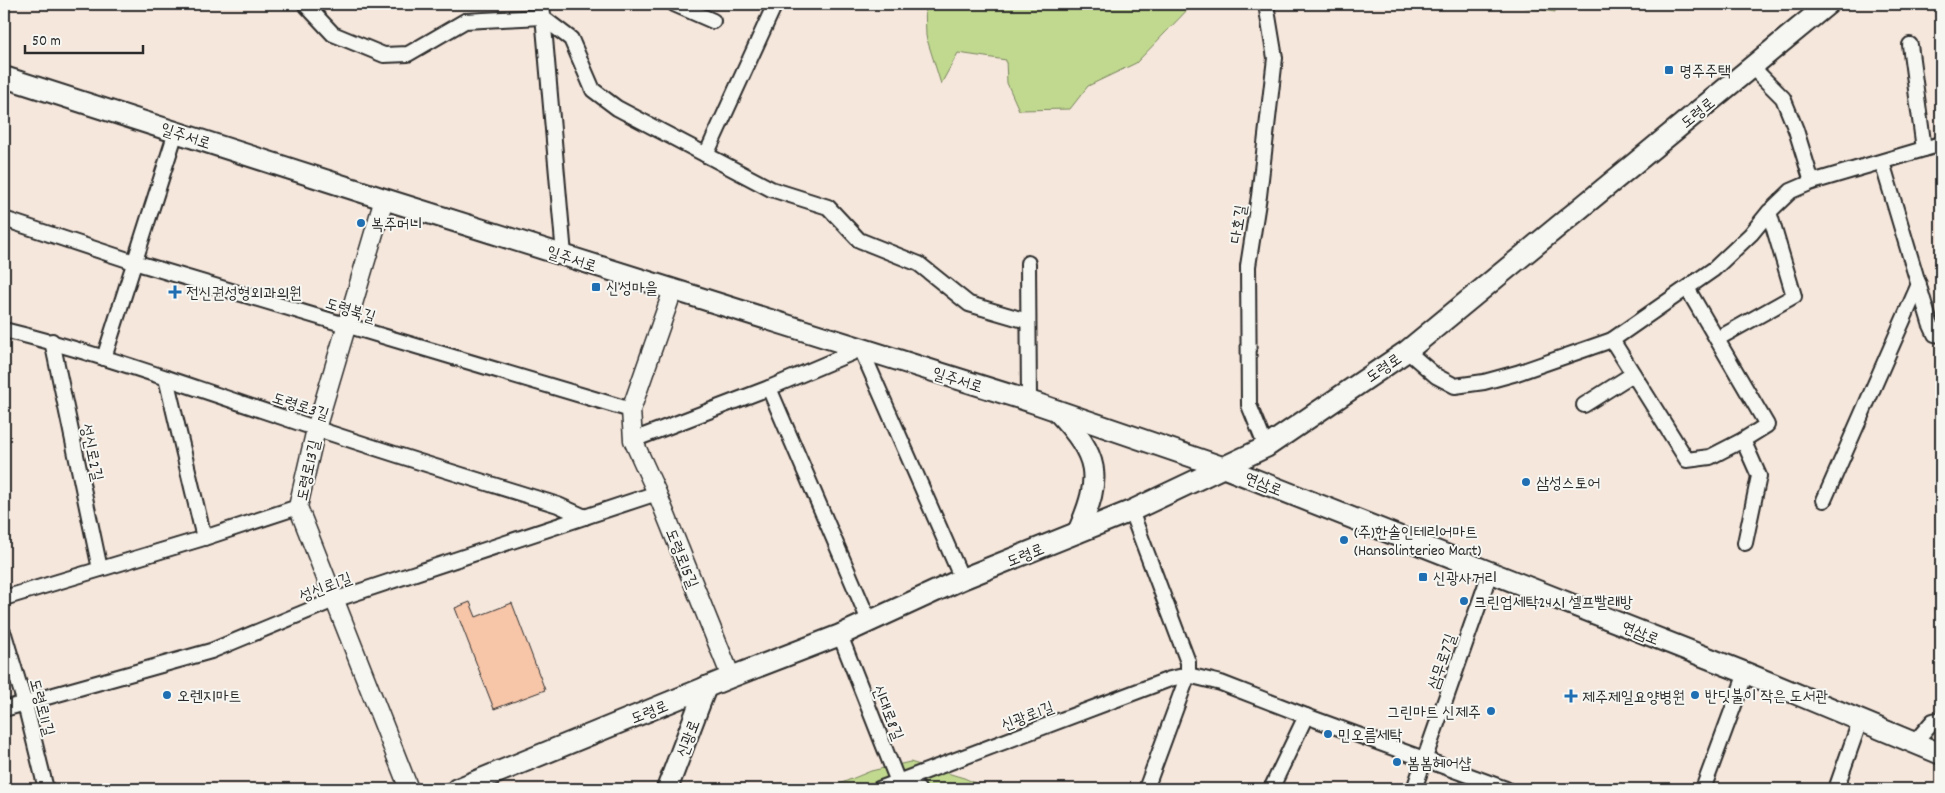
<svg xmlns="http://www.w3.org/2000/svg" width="1945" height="793" font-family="Dekko,'Poor Story',sans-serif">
  <rect width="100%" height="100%" fill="#f6e7dc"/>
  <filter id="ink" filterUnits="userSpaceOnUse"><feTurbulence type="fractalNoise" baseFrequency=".02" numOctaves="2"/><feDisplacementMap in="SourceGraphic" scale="10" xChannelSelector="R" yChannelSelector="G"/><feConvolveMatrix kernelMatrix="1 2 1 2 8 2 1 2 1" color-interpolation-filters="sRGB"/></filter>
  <g filter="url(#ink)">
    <!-- green -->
    <g fill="#c1d98f" stroke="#76825d">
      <polygon points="925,4 1193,4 1136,63 1088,86 1070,109 1019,110 1007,83 1006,60 958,53 941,84 926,36"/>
      <polygon points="1508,4 1556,4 1555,12"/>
      <polygon points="910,762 964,778 989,789 827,789 871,771"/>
    </g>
    <!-- building -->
    <polygon fill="#f7c5a8" stroke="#2b2b2b" points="470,602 476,617 512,603 545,690 494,709 455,608"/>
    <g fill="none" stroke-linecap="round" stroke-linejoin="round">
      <!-- minor casing -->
      <g stroke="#2b2b2b" stroke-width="18">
        <g id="minor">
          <polyline points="305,4 333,34 384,55 408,54 465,21 542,17 571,39 593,90 617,108 771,189 828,207 859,240 919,264 969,304 1027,321"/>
          <polyline points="542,4 564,255"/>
          <polyline points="674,4 713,21"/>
          <polyline points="1910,45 1924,149"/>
          <polyline points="1752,67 1783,98 1796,130 1812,182"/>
          <polyline points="706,155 775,4"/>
          <polyline points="1882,162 1930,323 1935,334 1941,335"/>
          <polyline points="4,219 134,262 631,410"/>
          <polyline points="1028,263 1029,401"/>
          <path d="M4 330C100 353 194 388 288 419 378 450 468 477 558 505L585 517"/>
          <polyline points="1717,339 1794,296 1769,212"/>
          <polyline points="1612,340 1687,460 1710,457 1743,440 1767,425 1687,288"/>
          <polyline points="52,341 100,569"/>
          <polyline points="1407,351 1436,376 1455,386 1484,382 1517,373 1612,340 1714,269 1751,234 1769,212 1791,191 1812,182 1941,144"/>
          <polyline points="104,358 176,132"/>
          <polyline points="166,378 204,538"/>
          <polyline points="769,388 870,623"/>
          <polyline points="1584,405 1633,374"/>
          <polyline points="633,440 769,388 861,349 962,579"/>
          <polyline points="1743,440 1759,476 1745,543"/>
          <polyline points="1266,447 1249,405 1248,266 1259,196 1275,58 1266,4"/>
          <polyline points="1824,500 1919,284"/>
          <polyline points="1131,511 1188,662 1188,675 1146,789"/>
          <polyline points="4,598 204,538 298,507"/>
          <polyline points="4,634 25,704 46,789"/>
          <polyline points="840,635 898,782 918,789"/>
          <polyline points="4,709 211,651 334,600 657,493"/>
          <polyline points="1914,743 1933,721 1941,719"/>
          <polyline points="879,789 1170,679 1188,675 1221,683 1306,716 1506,789"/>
          <polyline points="1271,789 1306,716"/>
          <polyline points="1414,789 1490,573"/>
          <polyline points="1703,789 1746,673"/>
          <polyline points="1836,789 1860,721"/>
        </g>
      </g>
      <!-- tertiary casing -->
      <g stroke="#2b2b2b" stroke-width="21">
        <g id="tertiary">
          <polyline points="384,199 316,429 298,507 409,789"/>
          <polyline points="673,290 631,410 633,440 657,493 731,677"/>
        </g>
      </g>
      <!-- secondary casing -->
      <g stroke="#2b2b2b" stroke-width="24">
        <g id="secondary">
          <polyline points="4,77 384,199 1029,401 1225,468 1746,673 1941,754"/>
          <path d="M1057 411C1099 457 1103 475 1078 532"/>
          <polyline points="457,789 731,677 840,635 962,579 1131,511 1266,447 1407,351 1828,4"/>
          <polyline points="667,789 706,687"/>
        </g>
      </g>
      <!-- minor -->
      <use href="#minor" stroke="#f6f6f2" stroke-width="14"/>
      <!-- tertiary -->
      <use href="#tertiary" stroke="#f6f6f2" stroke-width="18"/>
      <!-- secondary -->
      <use href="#secondary" stroke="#f6f6f2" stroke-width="20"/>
    </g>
  </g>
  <!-- markers -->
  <g fill="#1f6fb2" stroke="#f6f6f2" stroke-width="2">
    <rect x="1664" y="65" width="10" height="10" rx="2.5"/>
    <circle cx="361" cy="223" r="5"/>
    <rect x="591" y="282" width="10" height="10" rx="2.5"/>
    <path d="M172.5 284.5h5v5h5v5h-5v5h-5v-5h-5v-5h5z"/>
    <circle cx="1526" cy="482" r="5"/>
    <circle cx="1344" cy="540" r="5"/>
    <rect x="1418" y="572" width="10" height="10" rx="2.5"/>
    <circle cx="1464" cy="601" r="5"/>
    <circle cx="167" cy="695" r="5"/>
    <circle cx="1695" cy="695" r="5"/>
    <path d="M1568.5 688.5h5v5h5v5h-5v5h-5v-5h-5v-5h5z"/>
    <circle cx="1491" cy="711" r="5"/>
    <circle cx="1328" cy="734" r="5"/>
    <circle cx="1397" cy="762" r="5"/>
  </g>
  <g text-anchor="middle" stroke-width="4" stroke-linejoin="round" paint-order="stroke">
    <!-- poi labels -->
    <g font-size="16" fill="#2b2b2b" stroke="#f6f6f2" text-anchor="start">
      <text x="1679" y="76">명주주택</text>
      <text x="371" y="229">복주머니</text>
      <text x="606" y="293">신성마을</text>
      <text x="186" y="298">전신권성형외과의원</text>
      <text x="1536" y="488">삼성스토어</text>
      <text x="1354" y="537">(주)한솔인테리어마트<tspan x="1354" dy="18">(Hansolinterieo Mart)</tspan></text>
      <text x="1433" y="583">신광사거리</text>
      <text x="1474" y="607">크린업세탁24시 셀프빨래방</text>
      <text x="177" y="701">오렌지마트</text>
      <text x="1705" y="701">반딧불이 작은 도서관</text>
      <text x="1582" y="702">제주제일요양병원</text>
      <text x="1481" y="717" text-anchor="end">그린마트 신제주</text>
      <text x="1338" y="740">민오름세탁</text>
      <text x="1407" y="768">봄봄헤어샵</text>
    </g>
    <!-- street labels -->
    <g font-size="16" fill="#2b2b2b" stroke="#f6f6f2">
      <text transform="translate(1697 112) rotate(-39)" y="6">도령로</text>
      <text transform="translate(186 135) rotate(18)" y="6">일주서로</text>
      <text transform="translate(1237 224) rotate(-81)" y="6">다호길</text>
      <text transform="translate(572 258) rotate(18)" y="6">일주서로</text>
      <text transform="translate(351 309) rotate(17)" y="6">도령북길</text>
      <text transform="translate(1383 367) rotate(-34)" y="6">도령로</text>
      <text transform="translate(958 379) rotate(17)" y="6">일주서로</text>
      <text transform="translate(301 405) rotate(18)" y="6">도령로3길</text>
      <text transform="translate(93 452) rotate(78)" y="6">성신로2길</text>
      <text transform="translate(307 470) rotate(-78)" y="6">도령로13길</text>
      <text transform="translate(1264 483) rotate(22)" y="6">연삼로</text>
      <text transform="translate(1025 554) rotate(-22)" y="6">도령로</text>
      <text transform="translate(683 558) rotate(68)" y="6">도령로15길</text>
      <text transform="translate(325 586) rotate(-21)" y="6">성신로1길</text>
      <text transform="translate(1641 632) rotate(22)" y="6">연삼로</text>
      <text transform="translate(1441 661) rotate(-71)" y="6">삼무로7길</text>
      <text transform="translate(43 707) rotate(75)" y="6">도령로11길</text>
      <text transform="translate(649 711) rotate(-22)" y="6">도령로</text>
      <text transform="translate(889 712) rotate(68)" y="6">신대로8길</text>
      <text transform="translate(1027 715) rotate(-21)" y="6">신광로1길</text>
      <text transform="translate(687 738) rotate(-69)" y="6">신광로</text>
    </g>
  </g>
  <!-- margin -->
  <rect width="1945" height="793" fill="none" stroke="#f6f6f2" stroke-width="20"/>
  <rect x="10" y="10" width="1925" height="773" fill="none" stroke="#2b2b2b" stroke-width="2" filter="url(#ink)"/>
  <!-- scale -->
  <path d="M25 45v8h118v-8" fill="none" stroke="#2b2b2b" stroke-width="2.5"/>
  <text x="32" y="45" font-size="15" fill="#2b2b2b" stroke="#f6f6f2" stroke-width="4" paint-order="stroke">50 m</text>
</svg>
